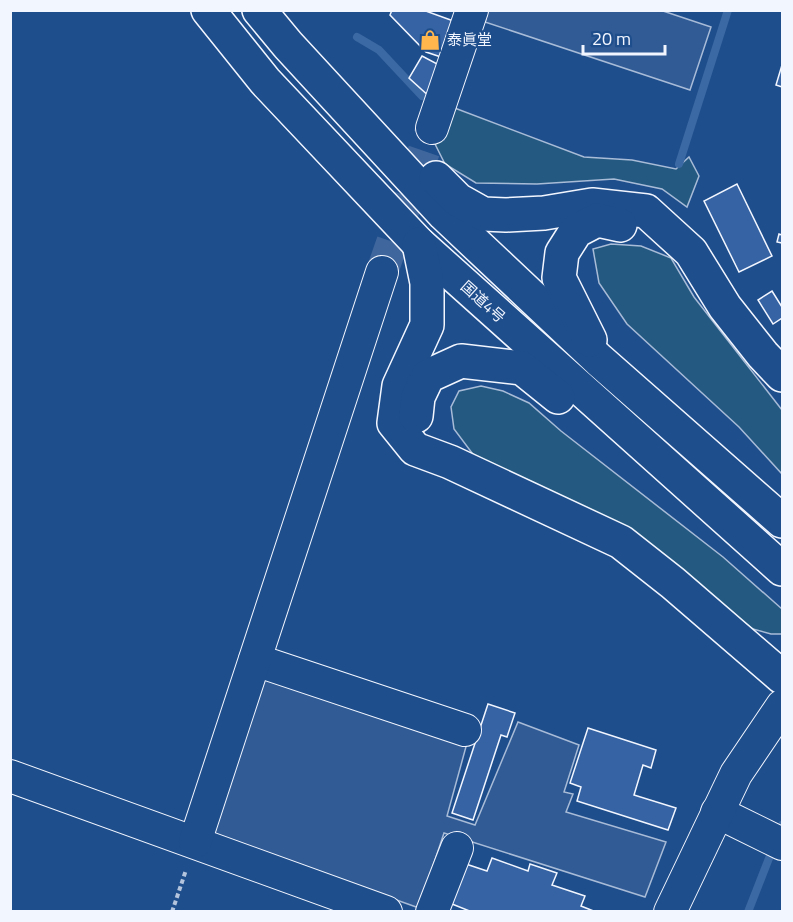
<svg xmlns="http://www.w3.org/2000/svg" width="793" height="922" font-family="'Titillium Web','Noto Sans JP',sans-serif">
  <rect width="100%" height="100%" fill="#1f4e8c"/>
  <!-- green -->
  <g fill="#245a82" stroke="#a8bbd7" stroke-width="1.5">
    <polygon points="452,107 584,157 632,160 676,169 689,157 699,176 687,207 662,189 614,179 537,184 476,183 445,164 434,142"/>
    <polygon points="611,244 641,246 671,258 694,297 782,410 782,474 739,427 627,324 599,283 593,249"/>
    <polygon points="481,386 503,391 529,403 561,431 723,557 782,609 782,634 771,634 753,629 656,557 475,457 454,429 451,407 459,391"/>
  </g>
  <!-- parking -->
  <g fill="#305b95" stroke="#a8bbd7" stroke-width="1.5">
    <polygon points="660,10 711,27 690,90 485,22 488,11"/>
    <polygon points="264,673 467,743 447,816 475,825 518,722 579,745 564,792 573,794 566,812 666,842 645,897 444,833 419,908 214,835"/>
  </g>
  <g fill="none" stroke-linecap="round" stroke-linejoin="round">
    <!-- stream -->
    <g stroke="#3b69a3" stroke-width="8">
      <polyline points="357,37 379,50 422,96"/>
      <polyline points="679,164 728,10"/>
      <polyline points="748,912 782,825"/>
    </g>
  </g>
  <!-- building -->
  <g fill="#3563a3" stroke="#f2f6ff" stroke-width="1.5">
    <polygon points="392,10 423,10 459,23 447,59 426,52 390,15"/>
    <polygon points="422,56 443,67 431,98 409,78"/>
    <polygon points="782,65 782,87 776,85"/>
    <polygon points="737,184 772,256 739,272 704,201"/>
    <polygon points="779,234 782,235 782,243 777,242"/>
    <polygon points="772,291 782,307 782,318 773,324 758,300"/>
    <polygon points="488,704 515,713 507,737 501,735 473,820 452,813"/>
    <polygon points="588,728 656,750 651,768 643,765 634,795 676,808 668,830 577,801 581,787 570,783"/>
    <polygon points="492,858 528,871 530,864 557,873 552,885 585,896 581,906 596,912 472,912 452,904 460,862 487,871"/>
  </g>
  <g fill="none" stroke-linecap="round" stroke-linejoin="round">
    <!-- minor-tunnel -->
    <polyline stroke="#3f679d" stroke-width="32" stroke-dasharray="32 16" stroke-linecap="butt" points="382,272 432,128"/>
    <!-- minor casing -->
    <g stroke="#f2f6ff" stroke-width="34">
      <g id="minor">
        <polyline points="432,128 472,10"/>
        <polyline points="255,660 465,730"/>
        <polyline points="10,776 386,912"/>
        <polyline points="717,812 782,844"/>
        <polyline points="195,842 382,272"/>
        <polyline points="432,912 457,848"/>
        <polyline points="670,912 736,774 782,706"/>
      </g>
    </g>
    <!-- highway casing -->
    <g stroke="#f2f6ff" stroke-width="36">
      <g id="highway">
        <polyline points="208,10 265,81 419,244 782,569"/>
        <polyline points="259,10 288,45 444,214 599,360 782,521"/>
        <polyline points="436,178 458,200 483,214 506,215 544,213 592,205 646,211 691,252 725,307 763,355 782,375"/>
        <polyline points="419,244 427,283 427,325 399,386 394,423 415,449 450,462 621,542 673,583 782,677"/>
        <polyline points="590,340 559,278 562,253 576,231 597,220 620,225"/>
        <polyline points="416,416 418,397 428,376 461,361 522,368 558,397"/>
      </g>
    </g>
    <!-- path -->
    <polyline stroke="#b3c4dc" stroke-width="4" stroke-dasharray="4.5 3" stroke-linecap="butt" points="172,912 186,870"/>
    <!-- minor -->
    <use href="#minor" stroke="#1f4e8c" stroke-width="32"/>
    <!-- highway -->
    <use href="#highway" stroke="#1f4e8c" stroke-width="33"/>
  </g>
  <!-- icons -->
  <defs>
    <g id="shop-bare" transform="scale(1.62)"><path d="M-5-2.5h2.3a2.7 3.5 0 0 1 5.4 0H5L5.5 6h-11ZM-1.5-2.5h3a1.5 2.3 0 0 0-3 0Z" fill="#ffb74d" stroke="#1f4e8c" stroke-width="2.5" paint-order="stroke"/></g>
  </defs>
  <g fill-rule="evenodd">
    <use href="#shop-bare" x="430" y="40"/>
  </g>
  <g text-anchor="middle" stroke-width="4.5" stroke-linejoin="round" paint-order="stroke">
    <!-- poi labels -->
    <g font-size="15" fill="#f2f6ff" stroke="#1f4e8c" text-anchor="start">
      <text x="447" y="45">泰眞堂</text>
    </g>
    <!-- street labels -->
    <g font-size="15" fill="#f2f6ff" stroke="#1f4e8c">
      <text transform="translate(483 302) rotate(42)" y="5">国道4号</text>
    </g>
  </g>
  <!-- border -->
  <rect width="793" height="922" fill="none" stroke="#f2f6ff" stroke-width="24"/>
  <!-- scale -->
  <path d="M583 45v9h82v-9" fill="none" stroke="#f2f6ff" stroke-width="3"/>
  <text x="592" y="45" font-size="18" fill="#f2f6ff" stroke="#1f4e8c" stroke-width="4.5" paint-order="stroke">20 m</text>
</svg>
